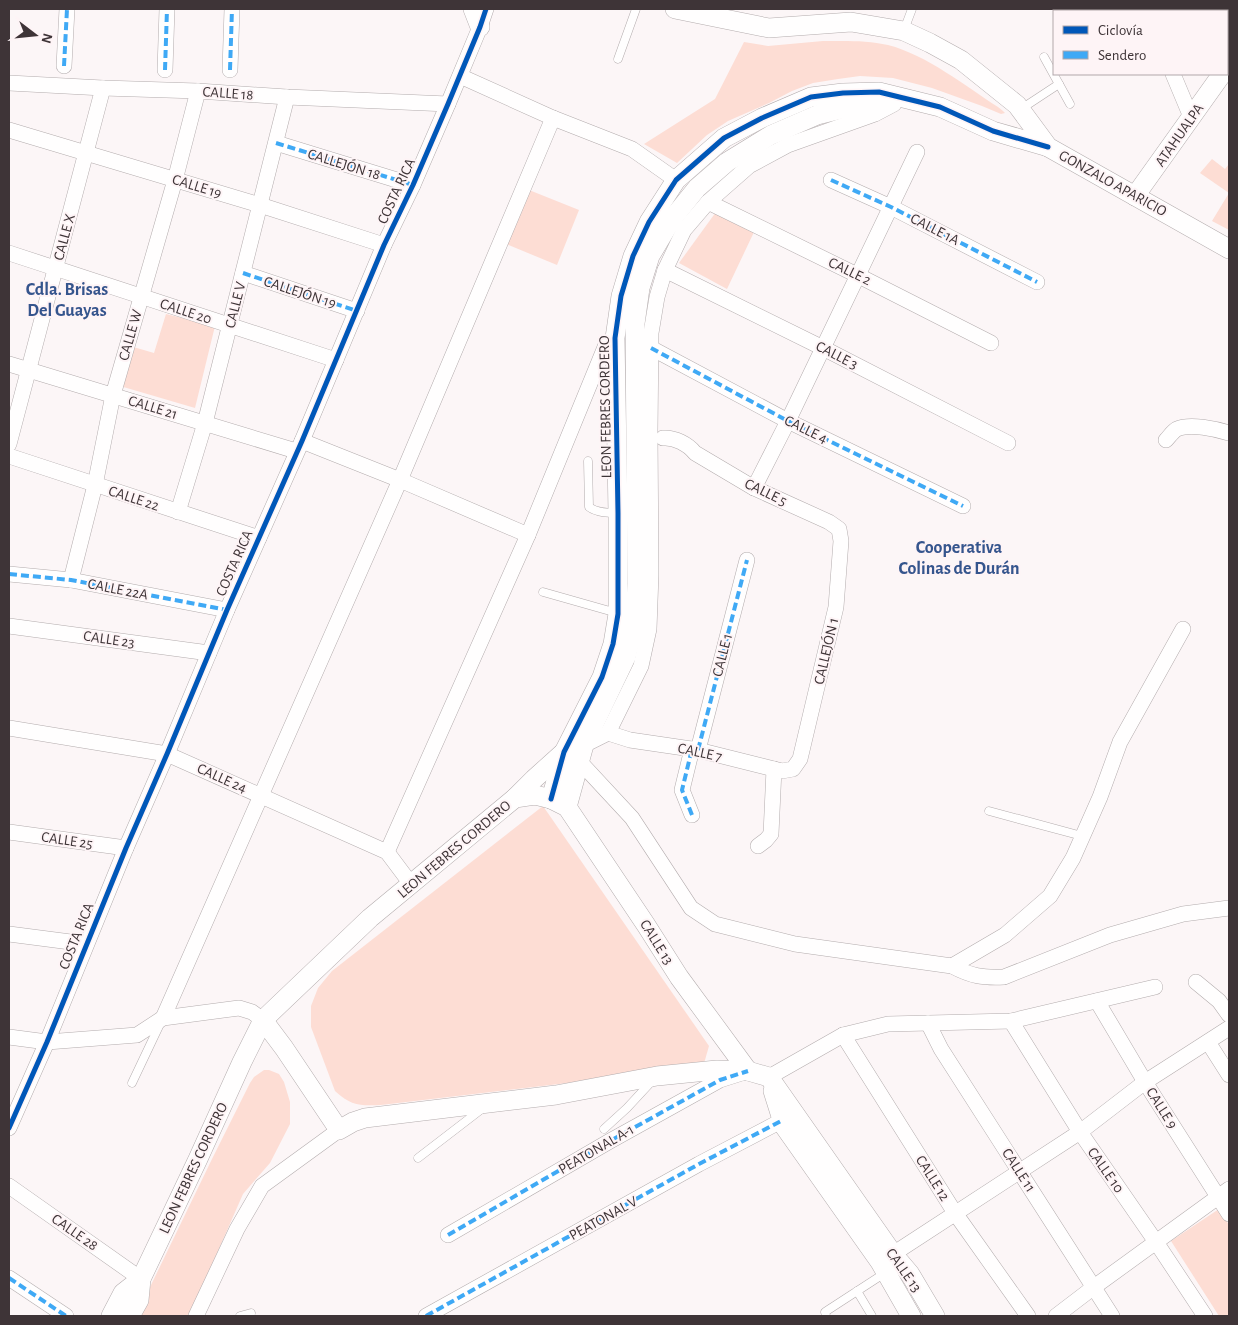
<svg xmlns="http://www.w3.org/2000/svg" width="1238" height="1325" font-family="'Alegreya Sans',sans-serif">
  <rect width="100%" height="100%" fill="#fcf6f7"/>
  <!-- green -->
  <g fill="#fdddd4">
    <path d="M823 41C845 41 867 40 888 45 927 55 965 86 998 107L1003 111 1005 113 1001 114 982 106 932 88 893 78 860 76 838 79 813 83 792 91 769 103 728 121 707 135 677 163 644 144 715 99 744 42 768 46Z"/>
    <polygon points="1212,159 1225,169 1229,164 1229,230 1212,221 1229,193 1200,173"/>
    <polygon points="529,190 579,210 557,265 506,244"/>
    <polygon points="716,212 754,232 727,289 679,263"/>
    <polygon points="166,314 215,326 195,408 120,386 130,346 154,353"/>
    <path d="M543 806 709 1046 703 1067 381 1105C361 1106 351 1106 335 1091L311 1027V1006L318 988 332 971Z"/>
    <polygon points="264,1070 269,1070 279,1074 284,1082 290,1102 290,1124 270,1163 243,1194 197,1299 188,1316 136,1316 212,1159 250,1083 254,1077"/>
    <polygon points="1219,1209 1229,1225 1229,1316 1219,1316 1171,1241"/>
  </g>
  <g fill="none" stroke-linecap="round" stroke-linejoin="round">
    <!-- service casing -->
    <g stroke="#b3acad" stroke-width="9">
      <g id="service">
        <polyline points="904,30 912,9"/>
        <polyline points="1044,57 1070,104"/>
        <polyline points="618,59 636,9"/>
        <polyline points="1021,109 1059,84"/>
        <path d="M588 461 589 507C597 513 609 513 618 513"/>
        <polyline points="543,592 617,613"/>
        <polyline points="989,811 1082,836"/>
        <polyline points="132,1083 160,1024"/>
        <polyline points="604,1129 627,1108 652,1081"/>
        <polyline points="418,1158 483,1108"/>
        <polyline points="857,1291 872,1316"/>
        <polyline points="240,1316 251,1313"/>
        <polyline points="826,1316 825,1312 828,1310 885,1273"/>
      </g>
    </g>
    <!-- minor casing -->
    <g stroke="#b3acad" stroke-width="16">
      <g id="minor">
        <polyline points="1145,9 1146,11"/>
        <polyline points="64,66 67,9"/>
        <polyline points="165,70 167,9"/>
        <polyline points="230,70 232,9"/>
        <polyline points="1173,74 1191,117"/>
        <polyline points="460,76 553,118 632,149 676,180"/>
        <polyline points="9,83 103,88 198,91 287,97 448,104"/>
        <polyline points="9,130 260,205 384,245"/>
        <polyline points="276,143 413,185"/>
        <polyline points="831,180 891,207 1037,282"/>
        <polyline points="708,202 859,276 991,343"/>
        <polyline points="9,253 336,360"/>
        <polyline points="665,270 823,348 1008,443"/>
        <polyline points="243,273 357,311"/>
        <polyline points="651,348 788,421 963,506"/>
        <polyline points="9,364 296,451"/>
        <path d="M1166 440C1169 437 1173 431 1177 429 1190 423 1216 429 1229 433"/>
        <polyline points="302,441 400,480 528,535"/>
        <polyline points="9,444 103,88"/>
        <polyline points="9,456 259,538"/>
        <polyline points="754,488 788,421 917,152"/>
        <polyline points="178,512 205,423 287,97"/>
        <polyline points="9,574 71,580 227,610"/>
        <polyline points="71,580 95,485 113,395 175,180 198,91"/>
        <polyline points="9,626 209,653"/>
        <polyline points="9,728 167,754 387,852 411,884"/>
        <path d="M608 733 630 740 698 750 782 771 793 769 800 759 836 607 841 541 839 529 829 522 754 488 695 453C688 444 674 437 663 438"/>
        <polyline points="584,745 608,733 641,666 649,629 651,574 650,433 651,333 657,297 665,270 684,230 708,202 749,166 788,145 875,114 894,104"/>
        <polyline points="698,750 747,560"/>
        <path d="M572 757 580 762 632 818 691 908 715 924 795 944 952 966C971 976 982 978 1004 977L1110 935 1183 914 1229 908"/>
        <polyline points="692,815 682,790 692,749"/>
        <polyline points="9,832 126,848"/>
        <polyline points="758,846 766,840 771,834 774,769"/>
        <polyline points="387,852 528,535 605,347 615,338"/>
        <polyline points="9,934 86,944"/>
        <polyline points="952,966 1005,935 1050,896 1073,858 1100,797 1120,742 1183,629"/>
        <polyline points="1196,982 1219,1001 1229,1015"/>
        <polyline points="1097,1001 1145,1082 1229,1214"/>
        <polyline points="163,1018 400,480 553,118"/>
        <polyline points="1011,1021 1080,1132 1156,1242 1205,1316"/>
        <polyline points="928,1023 941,1049 1112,1316"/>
        <polyline points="843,1035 955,1213 1028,1316"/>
        <polyline points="9,1037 47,1042 137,1035 163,1018 239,1008 252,1012 263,1020"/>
        <polyline points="1208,1042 1229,1075"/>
        <polyline points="769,1077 843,1035 888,1024 1011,1021 1155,987"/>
        <polyline points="9,1128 47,1042 126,848 167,754 227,610 302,441 384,245 413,185 448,104 480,27 486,9"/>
        <polyline points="9,1186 141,1279"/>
        <polyline points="448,1235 610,1141 720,1080 742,1073"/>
        <polyline points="893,1254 1080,1132 1145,1082 1229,1028"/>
        <polyline points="9,1278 66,1316"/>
        <polyline points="196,1316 237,1229 262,1186 339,1130"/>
        <polyline points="426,1316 699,1164 781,1121"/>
        <polyline points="1056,1316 1094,1287 1229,1189"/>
      </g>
    </g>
    <!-- tertiary casing -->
    <g stroke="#b3acad" stroke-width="20">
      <g id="tertiary">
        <polyline points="473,9 480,27"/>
        <polyline points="675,9 769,28 851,22 904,31 930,43 961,60 1017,105 1048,147 1229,249"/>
        <polyline points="1135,196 1222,74"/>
        <polyline points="515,798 534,779 564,752"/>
        <polyline points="551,799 564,752 602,677 613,644 618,614 618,513 615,338 621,296 633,256 649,222 676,180 724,138 762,118 811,97 843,93 879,92 940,107 993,131 1048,147"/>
        <polyline points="567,807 584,745 626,657 635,621 637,584 635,324 640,288 650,256 672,219 697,188 727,162 771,135 817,115 849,107 889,102"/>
        <polyline points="263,1020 284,1048 339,1130 353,1122 365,1118 556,1095 657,1076 717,1070 748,1071 769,1077 893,1254 910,1274 935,1316"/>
        <polyline points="773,1091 784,1126 880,1262 911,1316"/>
        <polyline points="111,1316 123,1293 141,1279"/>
        <polyline points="130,1316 139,1300 141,1279 198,1159 242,1062 263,1020 370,918 515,798 535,795 551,799 567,807 646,925 679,977 748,1071"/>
      </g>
    </g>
    <!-- service -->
    <use href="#service" stroke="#fffefe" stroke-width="8"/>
    <!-- minor -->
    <use href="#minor" stroke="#fffefe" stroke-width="15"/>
    <!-- tertiary -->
    <use href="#tertiary" stroke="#fffefe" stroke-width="19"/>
    <!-- quiet -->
    <g stroke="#3fa9f5" stroke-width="4" stroke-dasharray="8 4" stroke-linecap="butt">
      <polyline points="64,66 67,9"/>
      <polyline points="165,70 167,9"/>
      <polyline points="230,70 232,9"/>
      <polyline points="276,143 413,185"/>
      <polyline points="831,180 891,207 1037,282"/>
      <polyline points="243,273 357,311"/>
      <polyline points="651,348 788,421 963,506"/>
      <polyline points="9,574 71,580 227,610"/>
      <polyline points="698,750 747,560"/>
      <polyline points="692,815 682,790 692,749"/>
      <polyline points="448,1235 610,1141 720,1080 748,1071"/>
      <polyline points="9,1278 66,1316"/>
      <polyline points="426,1316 699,1164 781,1121"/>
    </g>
    <!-- cycleway casing -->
    <g stroke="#fef4f6" stroke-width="8">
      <g id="cycleway">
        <polyline points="551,799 564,752 602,677 613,644 618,614 618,513 615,338 621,296 633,256 649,222 676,180 724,138 762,118 811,97 843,93 879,92 940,107 993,131 1048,147"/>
        <polyline points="9,1128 47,1042 126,848 167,754 227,610 302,441 384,245 413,185 448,104 480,27 486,9"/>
      </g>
    </g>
    <!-- cycleway -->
    <use href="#cycleway" stroke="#0057b8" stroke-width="5"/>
  </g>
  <g text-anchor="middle" stroke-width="4" stroke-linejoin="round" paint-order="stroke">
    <!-- street labels -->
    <g font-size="15" fill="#3e3437" stroke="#fef4f6">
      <text transform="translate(228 93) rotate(4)" y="5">CALLE 18</text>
      <text transform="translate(1179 135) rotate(-55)" y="5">ATAHUALPA</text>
      <text transform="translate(344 164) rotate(17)" y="5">CALLEJÓN 18</text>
      <text transform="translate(1113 183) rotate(29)" y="5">GONZALO APARICIO</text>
      <text transform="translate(197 186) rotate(17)" y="5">CALLE 19</text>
      <text transform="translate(396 191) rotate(-65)" y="5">COSTA RICA</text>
      <text transform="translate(935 229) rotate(27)" y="5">CALLE 1A</text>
      <text transform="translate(64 237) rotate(-75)" y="5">CALLE X</text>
      <text transform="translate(850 271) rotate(26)" y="5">CALLE 2</text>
      <text transform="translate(300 292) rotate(18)" y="5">CALLEJÓN 19</text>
      <text transform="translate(235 305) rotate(-76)" y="5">CALLE V</text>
      <text transform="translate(186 311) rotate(18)" y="5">CALLE 20</text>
      <text transform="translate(130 335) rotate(-74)" y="5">CALLE W</text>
      <text transform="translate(837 355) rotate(27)" y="5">CALLE 3</text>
      <text transform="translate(153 407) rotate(17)" y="5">CALLE 21</text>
      <text transform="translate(605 407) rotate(-91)" y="5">LEON FEBRES CORDERO</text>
      <text transform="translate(806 429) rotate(26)" y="5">CALLE 4</text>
      <text transform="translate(766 492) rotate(26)" y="5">CALLE 5</text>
      <text transform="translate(134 498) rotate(18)" y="5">CALLE 22</text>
      <text transform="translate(234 563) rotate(-66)" y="5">COSTA RICA</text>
      <text transform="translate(118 589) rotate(11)" y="5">CALLE 22A</text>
      <text transform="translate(109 639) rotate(8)" y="5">CALLE 23</text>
      <text transform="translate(826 651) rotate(-77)" y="5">CALLEJÓN 1</text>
      <text transform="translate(722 655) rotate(-76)" y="5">CALLE 1</text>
      <text transform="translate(700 752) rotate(12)" y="5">CALLE 7</text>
      <text transform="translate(222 778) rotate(24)" y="5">CALLE 24</text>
      <text transform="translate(67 840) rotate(8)" y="5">CALLE 25</text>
      <text transform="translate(454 849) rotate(-40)" y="5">LEON FEBRES CORDERO</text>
      <text transform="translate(76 936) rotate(-68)" y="5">COSTA RICA</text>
      <text transform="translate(657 942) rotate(58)" y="5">CALLE 13</text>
      <text transform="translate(1162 1108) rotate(58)" y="5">CALLE 9</text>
      <text transform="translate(596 1149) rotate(-30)" y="5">PEATONAL A-1</text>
      <text transform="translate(193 1168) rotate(-65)" y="5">LEON FEBRES CORDERO</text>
      <text transform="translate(1019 1170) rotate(57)" y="5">CALLE 11</text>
      <text transform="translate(1106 1170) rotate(55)" y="5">CALLE 10</text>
      <text transform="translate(933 1178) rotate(58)" y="5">CALLE 12</text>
      <text transform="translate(603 1218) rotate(-29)" y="5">PEATONAL V</text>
      <text transform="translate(75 1232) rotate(35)" y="5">CALLE 28</text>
      <text transform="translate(904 1270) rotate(55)" y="5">CALLE 13</text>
    </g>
    <!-- quarter labels -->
    <g font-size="18" font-weight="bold" fill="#35558d" stroke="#fef4f6">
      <text x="67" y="295">Cdla. Brisas<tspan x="67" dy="21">Del Guayas</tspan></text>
      <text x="959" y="553">Cooperativa<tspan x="959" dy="21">Colinas de Durán</tspan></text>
    </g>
  </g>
  <!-- border -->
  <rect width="1238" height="1325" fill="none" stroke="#3e3437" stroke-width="20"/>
  <!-- legend -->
  <rect x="1053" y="10" width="175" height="65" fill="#fef4f6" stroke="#b1a7aa"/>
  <rect x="1063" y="26" width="25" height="8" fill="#0057b8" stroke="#b1a7aa"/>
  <text x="1098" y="35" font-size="15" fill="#3e3437">Ciclovía</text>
  <rect x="1063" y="51" width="25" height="8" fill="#3fa9f5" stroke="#b1a7aa"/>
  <text x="1098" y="60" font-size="15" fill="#3e3437">Sendero</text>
  <!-- north arrow -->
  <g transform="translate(35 35) rotate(106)" stroke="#fef4f6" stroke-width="4" paint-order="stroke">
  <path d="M0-4L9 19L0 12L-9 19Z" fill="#3e3437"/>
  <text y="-8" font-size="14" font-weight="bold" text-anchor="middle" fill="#3e3437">N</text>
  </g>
</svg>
